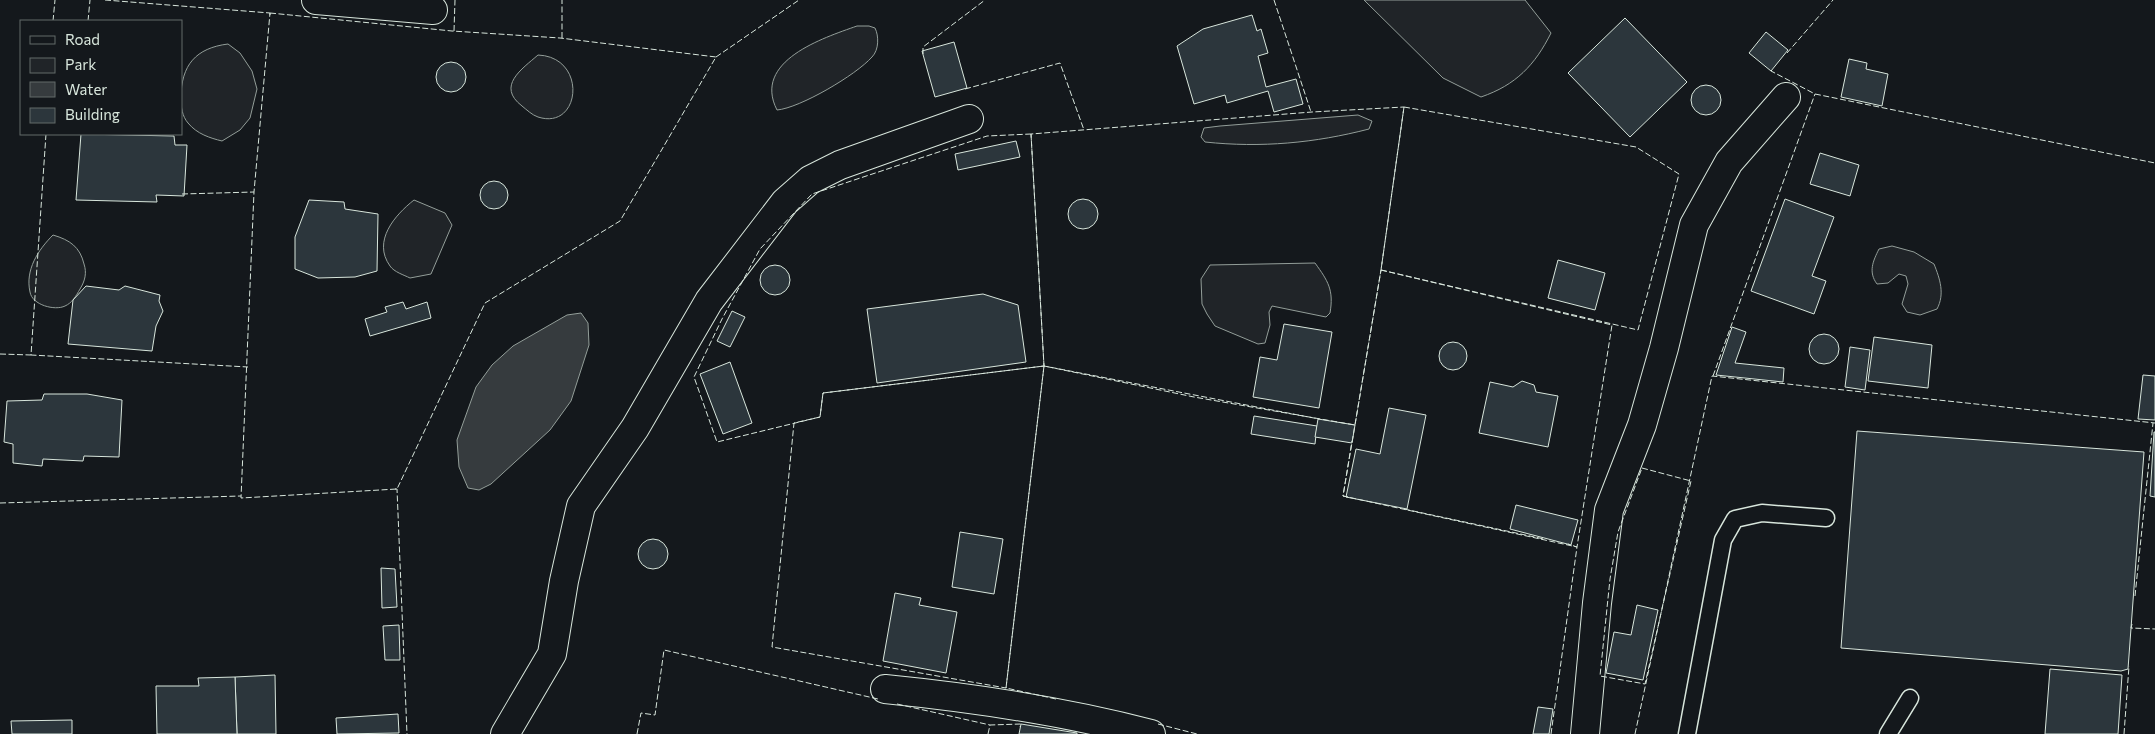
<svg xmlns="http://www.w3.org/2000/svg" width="2155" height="734" font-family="Commissioner,sans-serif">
  <rect width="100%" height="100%" fill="#14181c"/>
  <!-- green -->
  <g fill="#202428" stroke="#939e99">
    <path d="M1364 0H1525L1551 33C1535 65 1516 85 1481 97L1443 78Z"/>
    <path d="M857 26H869L875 28C879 36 879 50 872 57 856 75 800 108 777 110 752 61 823 38 857 26Z"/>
    <path d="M228 44 240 53 252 71 257 89 250 118 240 130 222 141C210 138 197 134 188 123 182 116 181 107 181 98 181 65 196 48 228 44Z"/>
    <path d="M538 55C588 57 581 131 538 117 532 115 527 110 522 106 496 86 522 69 538 55Z"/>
    <path d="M1358 115 1372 121 1369 129C1315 143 1261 148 1205 142L1201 137 1204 128 1220 126Z"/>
    <path d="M414 200 445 213 452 225 431 274 410 278C404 275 394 272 390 266 372 241 395 215 414 200Z"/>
    <path d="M53 235C70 240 80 247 84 264 87 273 85 281 80 289 76 296 72 303 65 306 55 311 32 305 30 292 25 270 38 250 53 235Z"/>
    <path d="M1892 246 1914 252 1934 264C1940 279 1945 294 1937 309L1920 315 1907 312 1902 304 1908 284 1906 276 1899 274 1888 283 1877 284C1868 272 1873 261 1879 249Z"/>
    <path d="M1315 263C1328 281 1334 290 1330 313L1326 317 1272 306 1269 312 1270 325 1265 343 1258 344 1215 326 1207 314 1202 304 1201 279 1210 265Z"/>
  </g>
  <!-- water -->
  <polygon fill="#363b3e" stroke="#939e99" points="581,313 588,323 589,345 571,401 550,430 491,484 479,490 468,488 459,467 457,440 476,387 492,365 513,346 567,315"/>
  <!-- building -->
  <g fill="#2c363c" stroke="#d8e6dc">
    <polygon points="1252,15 1257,31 1261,29 1268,53 1258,56 1266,87 1296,79 1303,104 1274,112 1268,91 1227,103 1225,95 1194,104 1177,46 1203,29"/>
    <polygon points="1625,18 1687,82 1630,137 1568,73"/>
    <polygon points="1766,32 1788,50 1771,71 1749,53"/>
    <polygon points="954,42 967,88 935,97 922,51"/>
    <polygon points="1849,59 1867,63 1866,69 1888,74 1882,106 1841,97"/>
    <circle cx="451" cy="77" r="15"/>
    <circle cx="1706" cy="100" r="15"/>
    <polygon points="81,134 174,136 175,145 187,145 184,196 156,195 157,202 76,200"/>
    <polygon points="1016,141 1020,157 958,170 955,154"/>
    <polygon points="1820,153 1859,165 1850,196 1810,184"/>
    <circle cx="494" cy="195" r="14"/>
    <circle cx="1083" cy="214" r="15"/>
    <polygon points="1785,199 1834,217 1812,276 1826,281 1814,314 1751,291"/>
    <polygon points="309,200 344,202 345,209 378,214 377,271 355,277 318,278 295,269 295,237"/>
    <polygon points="1558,260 1605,273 1595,310 1548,298"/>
    <circle cx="775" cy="280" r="15"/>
    <polygon points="86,286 119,290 125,286 160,295 159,301 163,311 156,326 152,351 68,344 73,300"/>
    <polygon points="983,294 1018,305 1026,362 877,383 867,309"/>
    <polygon points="403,302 406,309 427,302 431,318 370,336 365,319 387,312 385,307"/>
    <polygon points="732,311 745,317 730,347 717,341"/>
    <polygon points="1284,324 1332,332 1319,408 1253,397 1260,357 1277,360"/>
    <polygon points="1732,327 1746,332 1735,363 1784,368 1783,382 1716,375"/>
    <circle cx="1824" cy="349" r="15"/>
    <polygon points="1874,337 1932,345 1928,388 1868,381"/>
    <circle cx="1453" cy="356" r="14"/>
    <polygon points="1850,347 1870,350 1865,390 1845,387"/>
    <polygon points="730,362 752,423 723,434 700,374"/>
    <polygon points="2143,375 2155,376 2155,420 2138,419"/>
    <polygon points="1522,381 1534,385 1536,392 1558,396 1548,447 1479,433 1490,382 1513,387"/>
    <polygon points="44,394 87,394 122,400 119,457 84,456 83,461 43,459 42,466 13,463 13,444 4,442 7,401 42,400"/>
    <polygon points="1389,408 1426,415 1407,509 1346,497 1356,449 1380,454"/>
    <polygon points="1254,416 1317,426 1315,444 1251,434"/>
    <polygon points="1318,419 1355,425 1352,443 1315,437"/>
    <polygon points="1857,431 2144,452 2128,669 2121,671 1841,648"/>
    <polygon points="2154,432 2155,432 2155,497 2150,496"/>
    <polygon points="1516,505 1578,520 1571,545 1510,529"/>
    <polygon points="960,532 1003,539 994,594 952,587"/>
    <circle cx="653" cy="554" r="15"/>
    <polygon points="381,568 395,569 397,607 382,608"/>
    <polygon points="895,593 921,598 919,605 957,612 946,673 883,661"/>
    <polygon points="1637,605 1658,610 1643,680 1606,673 1614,632 1631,635"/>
    <polygon points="399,625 400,660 385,660 383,626"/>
    <polygon points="2050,669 2122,675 2118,734 2045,734"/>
    <polygon points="275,675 276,734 237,734 235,677"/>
    <polygon points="235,677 237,734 157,734 156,686 199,686 198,678"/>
    <polygon points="1538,707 1553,709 1549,734 1533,734"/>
    <polygon points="398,714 399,733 337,734 336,718"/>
    <polygon points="72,720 72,734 12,734 11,721"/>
    <polygon points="1021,724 1077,733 1077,734 1019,734"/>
  </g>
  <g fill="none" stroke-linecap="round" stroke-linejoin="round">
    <!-- service casing -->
    <g stroke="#d8e6dc" stroke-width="19">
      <g id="service">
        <polyline points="1687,734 1723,540 1735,519 1762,513 1826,518"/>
        <polyline points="1888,734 1910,698"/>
      </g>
    </g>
    <!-- minor casing -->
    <g stroke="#d8e6dc" stroke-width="30">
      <g id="minor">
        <polyline points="316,0 433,10"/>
        <path d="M885 689C975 698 1064 711 1151 734"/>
        <polyline points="505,734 552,654 564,581 581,506 635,428 709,301 785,202 810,180 840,165 969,119"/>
        <polyline points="1585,734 1597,603 1609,510 1642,425 1664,348 1694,225 1729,162 1786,97"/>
      </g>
    </g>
    <!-- service -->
    <use href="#service" stroke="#14181c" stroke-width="16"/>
    <!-- minor -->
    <use href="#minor" stroke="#14181c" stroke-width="28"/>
    <!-- fence -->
    <g stroke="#d8e6dc" stroke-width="1" stroke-dasharray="6 2.5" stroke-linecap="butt">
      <polyline points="105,0 270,13 270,15"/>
      <polyline points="1274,0 1311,112"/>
      <polygon points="270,13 452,31 560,38 716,57 620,221 485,303 397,489 241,498 254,192"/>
      <polyline points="53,21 55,0"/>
      <polyline points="88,21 90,0"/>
      <polyline points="454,31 455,0"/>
      <polyline points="562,38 562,0"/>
      <polyline points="1787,53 1833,0"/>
      <polyline points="923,54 923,47 985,0"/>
      <polyline points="716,57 799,0"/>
      <polyline points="1772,70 1771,71 1815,94 2155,163"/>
      <polyline points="965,89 1060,63 1084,130"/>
      <polygon points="1404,107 1381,270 1355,425 1194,397 1044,366 1031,134 1312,112"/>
      <polygon points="1404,107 1636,147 1679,174 1638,330 1381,270"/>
      <polyline points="46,134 31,355 248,367"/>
      <polygon points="1031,134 1044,366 823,393 820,417 717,442 694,377 722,319 760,249 812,194 987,136"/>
      <polyline points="182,194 254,192"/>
      <polygon points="1381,270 1612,325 1577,547 1343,496"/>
      <polyline points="0,354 31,355 31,353"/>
      <polygon points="1044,366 1006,688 772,647 794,423 820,417 823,393"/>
      <polyline points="1713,376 1815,94"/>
      <polygon points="1642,468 1691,481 1645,684 1600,676 1610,579 1618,532"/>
      <polyline points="395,489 397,489 407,734"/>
      <polyline points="1348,497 1343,496 1352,441"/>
      <polyline points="0,503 241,496"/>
      <polyline points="1404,509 1544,539"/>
      <polyline points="2135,596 2153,423"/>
      <polyline points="2132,624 2131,628 2155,629"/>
      <polyline points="1056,699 1006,688 1044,366 1319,419"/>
      <polyline points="897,704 990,725"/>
      <polyline points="1158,724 1197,734"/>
      <polyline points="637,734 641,713 655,715 664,650 878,699"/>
      <polyline points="988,734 990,725 1021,724 1020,727"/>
      <polyline points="1551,734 1577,547 1568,544"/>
      <polyline points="1635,734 1712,376 2155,423"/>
      <polyline points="2124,734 2129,666"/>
    </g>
  </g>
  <!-- legend -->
  <rect x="20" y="20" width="162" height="115" fill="#14181c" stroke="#626a69"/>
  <rect x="30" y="36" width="25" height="8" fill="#14181c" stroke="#626a69"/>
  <text x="65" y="45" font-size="15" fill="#d8e6dc">Road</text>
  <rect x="30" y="58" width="25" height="15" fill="#202428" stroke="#626a69"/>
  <text x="65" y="70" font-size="15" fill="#d8e6dc">Park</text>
  <rect x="30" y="82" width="25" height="15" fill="#363b3e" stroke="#626a69"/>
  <text x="65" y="95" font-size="15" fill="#d8e6dc">Water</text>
  <rect x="30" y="108" width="25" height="15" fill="#2c363c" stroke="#626a69"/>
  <text x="65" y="120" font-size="15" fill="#d8e6dc">Building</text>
</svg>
